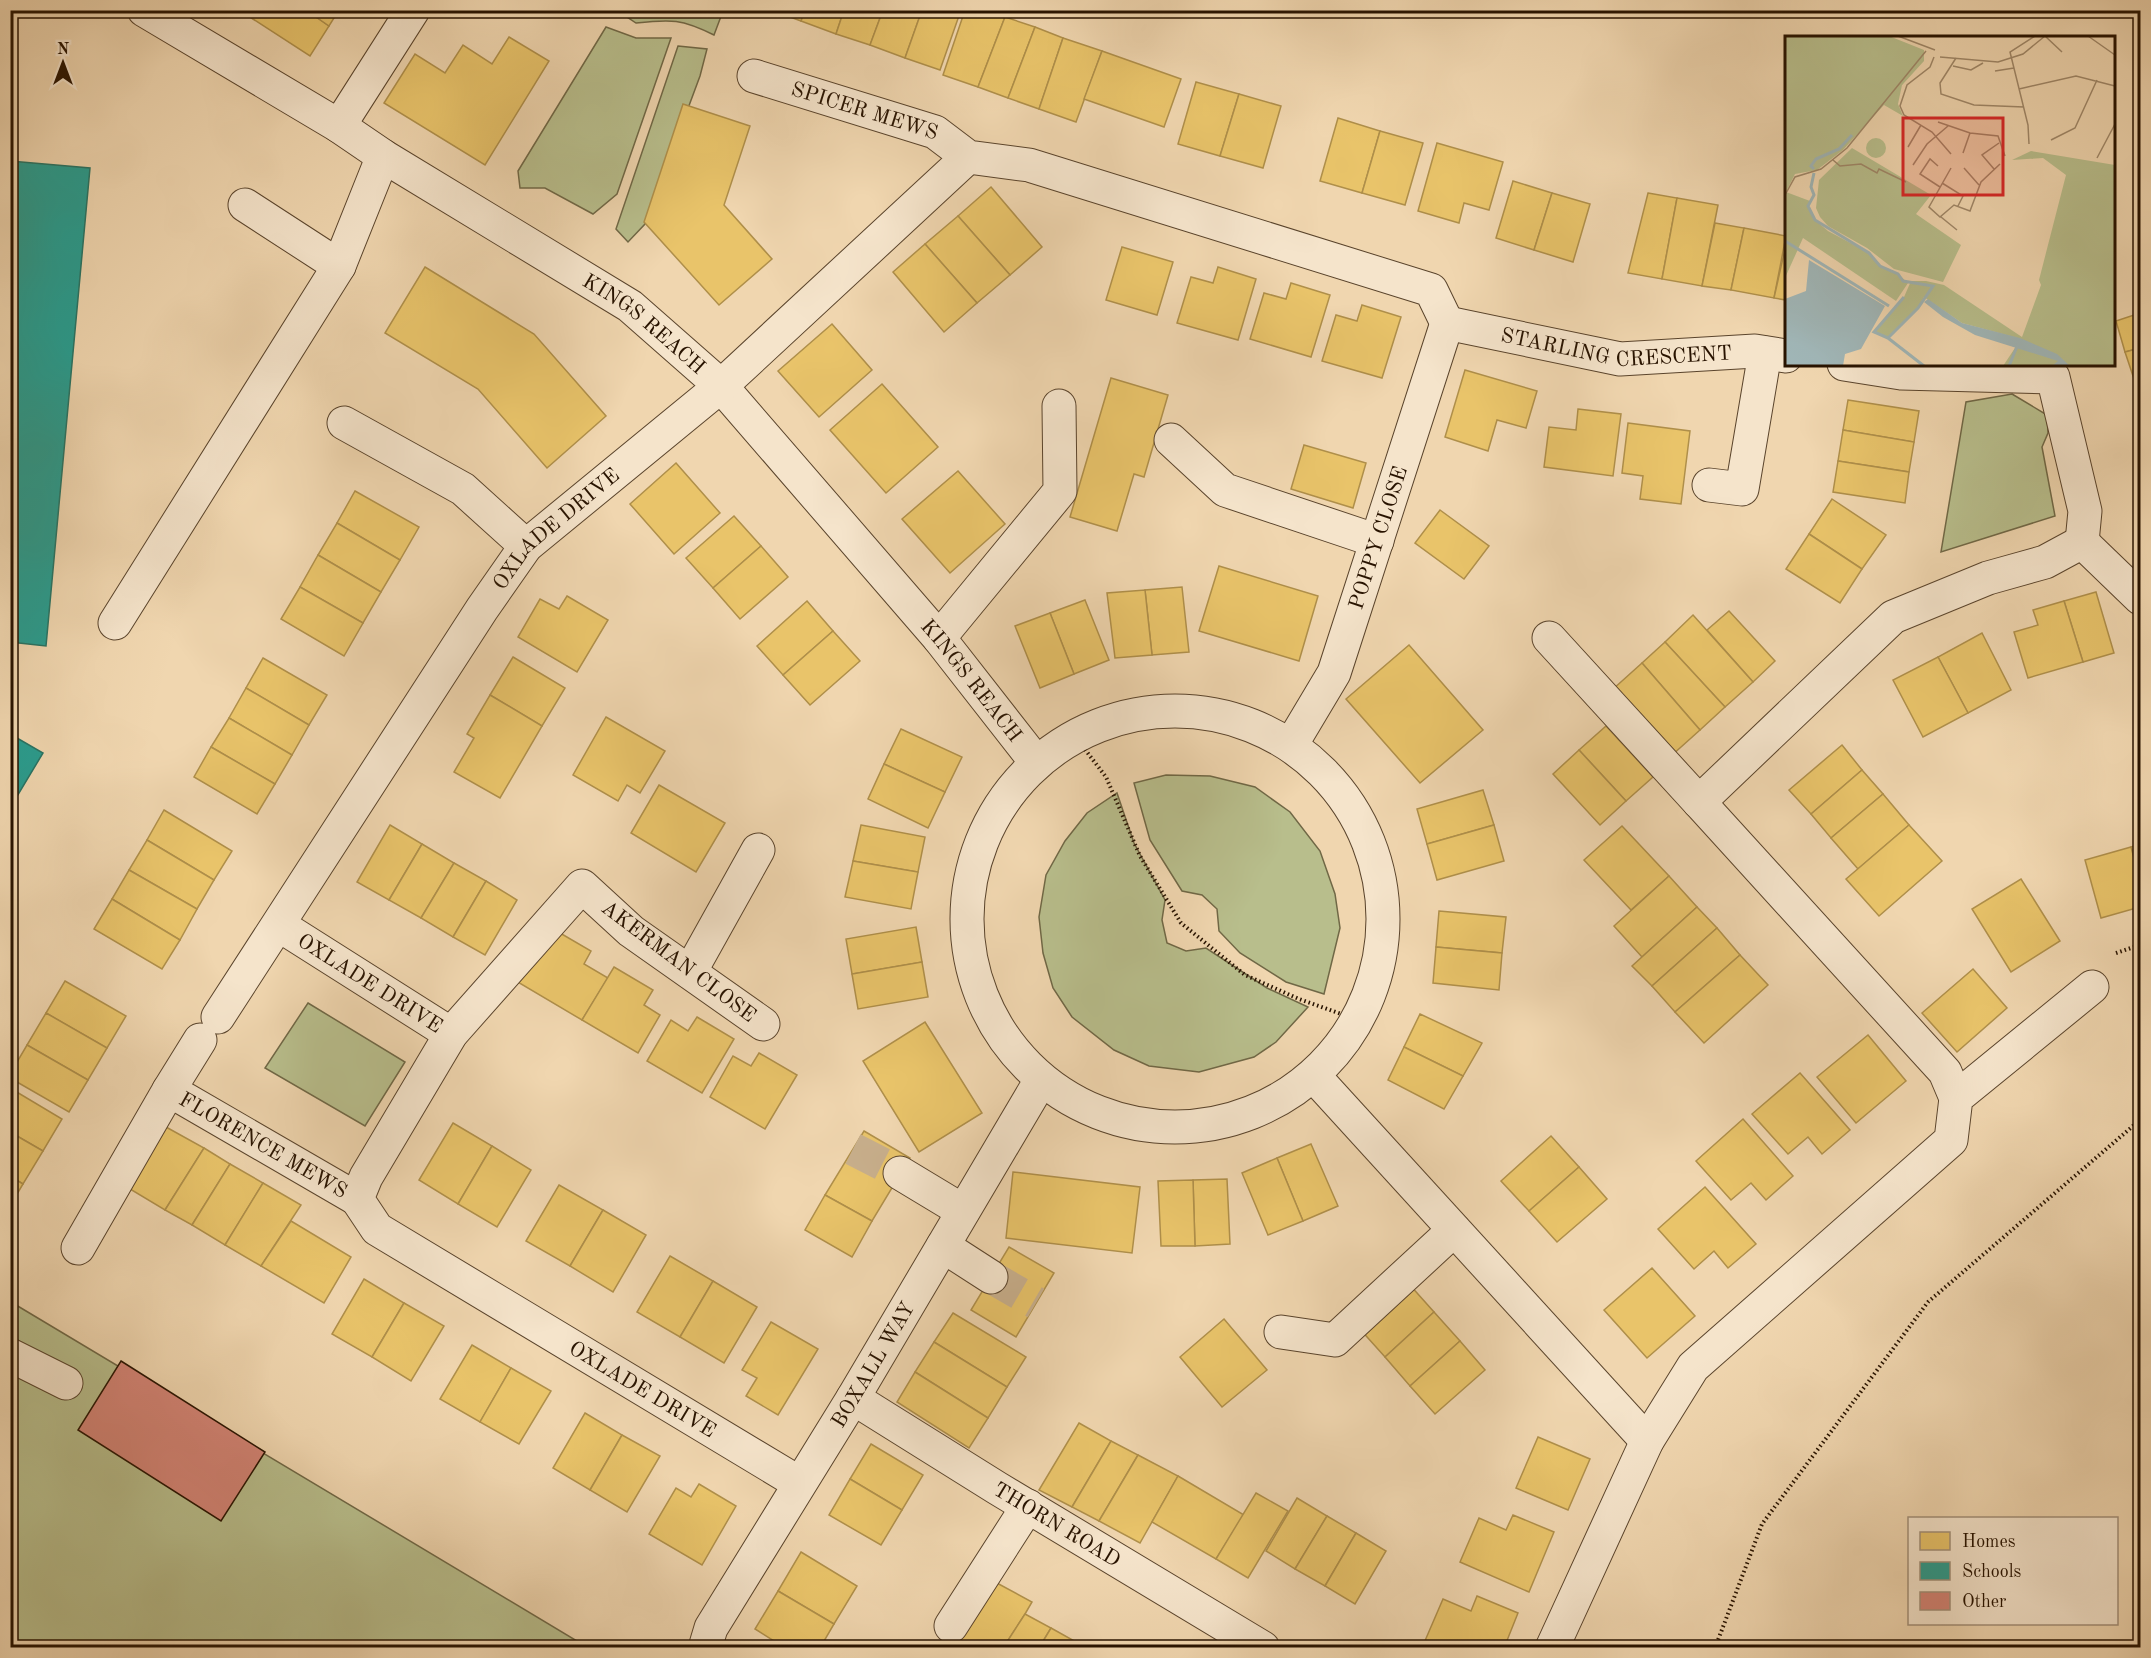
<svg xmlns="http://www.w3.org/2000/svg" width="2151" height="1658" font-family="'Old Standard TT',serif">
  <rect width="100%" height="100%" fill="#f0d6af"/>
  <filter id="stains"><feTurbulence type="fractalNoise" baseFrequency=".00333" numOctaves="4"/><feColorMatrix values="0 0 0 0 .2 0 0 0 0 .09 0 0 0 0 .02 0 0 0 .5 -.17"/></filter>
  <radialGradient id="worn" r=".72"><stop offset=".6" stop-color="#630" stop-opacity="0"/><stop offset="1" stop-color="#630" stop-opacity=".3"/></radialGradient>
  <!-- green -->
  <g fill="#b8be8c" stroke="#706846" stroke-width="1.5">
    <path d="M618 11V10L723 11 714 35C682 19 671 19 636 23Z"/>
    <polygon points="606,27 636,38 671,38 617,194 593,214 545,188 520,188 518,171"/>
    <polygon points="678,46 707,49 700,76 645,224 628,242 616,229"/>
    <polygon points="2012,394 2047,415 2048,433 2042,447 2055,516 1941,552 1966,402"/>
    <polygon points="1166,775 1210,776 1255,787 1290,812 1320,851 1335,894 1340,928 1324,994 1286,982 1240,953 1219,931 1217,909 1202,895 1182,891 1150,840 1134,783"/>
    <polygon points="1117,793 1134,843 1165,900 1162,920 1167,943 1186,951 1206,948 1267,988 1308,1007 1276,1042 1254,1057 1199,1072 1149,1066 1114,1050 1072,1017 1053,988 1043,953 1039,917 1046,875 1065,841 1087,813"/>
    <polygon points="308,1003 405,1062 365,1126 265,1068"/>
    <polygon points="11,1302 587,1647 11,1647"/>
  </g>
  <!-- homes -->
  <g fill="#e9c46a" stroke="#af8f4a" stroke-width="1.5">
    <polygon points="239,10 306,10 329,26 310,56"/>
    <polygon points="306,10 339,10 329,26"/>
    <polygon points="771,10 805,10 801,21"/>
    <polygon points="805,10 844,10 836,34 801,21"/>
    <polygon points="844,10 883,10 870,45 836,34"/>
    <polygon points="883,10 922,10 905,58 870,45"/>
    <polygon points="922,10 961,10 940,70 905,58"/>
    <polygon points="965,10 986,10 1005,17 978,87 943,75"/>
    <polygon points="1005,17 1035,27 1008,98 978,87"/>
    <polygon points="1035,27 1063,38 1039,109 1008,98"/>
    <polygon points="509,37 549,61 485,165 384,103 415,54 445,73 463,45 492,64"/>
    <polygon points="1063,38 1102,51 1076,122 1039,109"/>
    <polygon points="1102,51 1181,79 1164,127 1084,99"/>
    <polygon points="1196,82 1239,94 1220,156 1178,144"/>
    <polygon points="1239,94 1281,106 1263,168 1220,156"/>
    <polygon points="683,104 750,126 724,205 772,259 719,305 644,222"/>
    <polygon points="1338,118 1380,131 1362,193 1320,181"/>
    <polygon points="1380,131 1423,143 1405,205 1362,193"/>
    <polygon points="1437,143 1503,162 1489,210 1464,203 1459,223 1418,211"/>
    <polygon points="1513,181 1552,193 1534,250 1496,238"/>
    <polygon points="991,187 1042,247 1010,275 958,216"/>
    <polygon points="1552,193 1590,204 1573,262 1534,250"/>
    <polygon points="1648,193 1677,198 1662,279 1628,273"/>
    <polygon points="1677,198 1718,205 1702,286 1662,279"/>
    <polygon points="958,216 1010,275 977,303 925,244"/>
    <polygon points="1715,223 1744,228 1731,290 1702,286"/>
    <polygon points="1744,228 1786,236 1774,298 1731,290"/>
    <polygon points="925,244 977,303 944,332 893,272"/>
    <polygon points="1122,247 1173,262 1157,315 1106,300"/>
    <polygon points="1785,249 1786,250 1786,300 1774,298"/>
    <polygon points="425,267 534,334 606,416 547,468 478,389 385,333"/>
    <polygon points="1218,267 1256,279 1238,340 1177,323 1191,277 1213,283"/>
    <polygon points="1291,283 1330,295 1311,357 1250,339 1264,293 1286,299"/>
    <polygon points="1362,305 1401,317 1382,378 1322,361 1336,315 1357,321"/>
    <polygon points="2140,313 2140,348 2125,352 2116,321"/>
    <polygon points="832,324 872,370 819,417 778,371"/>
    <polygon points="2140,348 2140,390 2138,391 2125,352"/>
    <polygon points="1465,370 1537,391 1526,428 1497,420 1488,451 1445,437"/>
    <polygon points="1111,378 1168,395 1144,477 1134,474 1117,531 1070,517"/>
    <polygon points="882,384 938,447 886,493 830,430"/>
    <polygon points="1848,400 1919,411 1914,442 1843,430"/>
    <polygon points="1578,409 1621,414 1613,476 1544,467 1549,427 1576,430"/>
    <polygon points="1628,423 1690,431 1681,504 1640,499 1643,476 1622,473"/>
    <polygon points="1843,430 1914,442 1909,472 1838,461"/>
    <polygon points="1304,445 1366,463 1353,508 1291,489"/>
    <polygon points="1838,461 1909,472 1905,503 1833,492"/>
    <polygon points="676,463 720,513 674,554 630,504"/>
    <polygon points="958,471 1005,524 950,573 902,519"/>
    <polygon points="355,491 419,527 400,560 337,523"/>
    <polygon points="1832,499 1886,535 1862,569 1809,534"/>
    <polygon points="1440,510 1489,546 1464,579 1415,543"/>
    <polygon points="734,516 761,546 713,588 686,558"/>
    <polygon points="337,523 400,560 381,592 318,555"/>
    <polygon points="1809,534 1862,569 1840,603 1786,569"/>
    <polygon points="761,546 788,577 740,619 713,588"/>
    <polygon points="318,555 381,592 363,623 300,587"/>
    <polygon points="1219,566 1318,596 1299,661 1199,631"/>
    <polygon points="300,587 363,623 344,656 281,619"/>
    <polygon points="1182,587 1189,652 1152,655 1145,590"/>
    <polygon points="1145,590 1152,655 1115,658 1107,593"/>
    <polygon points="2096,592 2114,653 2083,662 2064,601"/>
    <polygon points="567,596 608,620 577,672 518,637 540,599 559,609"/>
    <polygon points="1085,600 1109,660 1074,674 1050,613"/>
    <polygon points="807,601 833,631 783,675 757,646"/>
    <polygon points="2064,601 2083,662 2028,678 2014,632 2038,625 2033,610"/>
    <polygon points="1729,611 1775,661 1753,682 1707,630"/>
    <polygon points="1050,613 1074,674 1040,688 1015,626"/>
    <polygon points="1693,615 1753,682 1725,707 1665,642"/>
    <polygon points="833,631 860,661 810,705 783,675"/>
    <polygon points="1982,633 2011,690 1968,713 1938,657"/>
    <polygon points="1665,642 1725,707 1700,730 1642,663"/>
    <polygon points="1409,645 1483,730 1420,783 1346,699"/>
    <polygon points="513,657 565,688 542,726 490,695"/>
    <polygon points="1938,657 1968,713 1923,737 1893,680"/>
    <polygon points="263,658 327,695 309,725 246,688"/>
    <polygon points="1642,663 1700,730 1671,756 1612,690"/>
    <polygon points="246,688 309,725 292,755 229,718"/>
    <polygon points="490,695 542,726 500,798 454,772 474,738 467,734"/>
    <polygon points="606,717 665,751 640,793 627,785 618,801 573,775"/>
    <polygon points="229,718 292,755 275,784 211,747"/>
    <polygon points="1606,726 1653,777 1626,801 1579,750"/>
    <polygon points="901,729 962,757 945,792 884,764"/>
    <polygon points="1842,745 1862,770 1811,814 1789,790"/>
    <polygon points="211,747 275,784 257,814 194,777"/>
    <polygon points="1579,750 1626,801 1600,825 1553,774"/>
    <polygon points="884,764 945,792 928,828 868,799"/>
    <polygon points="1862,770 1883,794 1831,838 1811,814"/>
    <polygon points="659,785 725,823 696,872 631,833"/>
    <polygon points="1483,790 1494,825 1427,844 1417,809"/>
    <polygon points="1883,794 1909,825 1858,869 1831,838"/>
    <polygon points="164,810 232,851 214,880 147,840"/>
    <polygon points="390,825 422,844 389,900 357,882"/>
    <polygon points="861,825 925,837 918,872 853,861"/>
    <polygon points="1494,825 1504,861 1437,880 1427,844"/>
    <polygon points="1909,825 1942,861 1879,916 1846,879"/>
    <polygon points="1622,826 1669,876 1631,910 1584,860"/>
    <polygon points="147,840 214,880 197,909 129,870"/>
    <polygon points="422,844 454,863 421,918 389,900"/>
    <polygon points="2140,844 2140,881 2131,847"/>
    <polygon points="2131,847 2140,881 2140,907 2101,918 2085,860"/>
    <polygon points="853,861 918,872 911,909 845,897"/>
    <polygon points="454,863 486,881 453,937 421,918"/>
    <polygon points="129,870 197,909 180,940 112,899"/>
    <polygon points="1669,876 1697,907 1642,957 1614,926"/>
    <polygon points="2021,879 2060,941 2011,972 1972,909"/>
    <polygon points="486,881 517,900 485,955 453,937"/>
    <polygon points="112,899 180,940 162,969 94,929"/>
    <polygon points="1697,907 1717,928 1652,986 1632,966"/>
    <polygon points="1439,911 1506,917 1502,953 1436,947"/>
    <polygon points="548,926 591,951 584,964 608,978 582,1020 516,981"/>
    <polygon points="916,927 922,962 852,974 846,939"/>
    <polygon points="1717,928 1740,955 1675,1012 1652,986"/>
    <polygon points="1436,947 1502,953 1499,990 1433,983"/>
    <polygon points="1740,955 1768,985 1704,1043 1675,1012"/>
    <polygon points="922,962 928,997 858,1009 852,974"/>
    <polygon points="614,967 653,990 644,1005 660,1015 638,1053 582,1020"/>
    <polygon points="1973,969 2007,1008 1957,1052 1922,1013"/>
    <polygon points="65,981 126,1016 107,1048 46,1013"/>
    <polygon points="46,1013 107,1048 88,1080 27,1045"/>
    <polygon points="1420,1014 1482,1043 1463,1076 1404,1047"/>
    <polygon points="697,1017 734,1039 702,1093 647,1061 671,1020 688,1031"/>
    <polygon points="925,1022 982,1113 919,1152 863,1061"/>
    <polygon points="1868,1035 1906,1081 1856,1123 1817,1077"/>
    <polygon points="27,1045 88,1080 69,1112 10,1078 10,1074"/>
    <polygon points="1404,1047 1463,1076 1444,1109 1388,1080"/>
    <polygon points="759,1053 797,1075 765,1129 710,1097 733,1056 751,1066"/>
    <polygon points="1800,1073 1850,1130 1822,1154 1808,1137 1788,1154 1752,1114"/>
    <polygon points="10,1088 62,1119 43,1151 10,1132"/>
    <polygon points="1743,1119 1793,1176 1766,1200 1751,1183 1731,1200 1696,1161"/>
    <polygon points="453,1123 492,1146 458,1204 419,1180"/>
    <polygon points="166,1127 204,1148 165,1210 130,1189"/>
    <polygon points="864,1131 910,1158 872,1221 825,1195"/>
    <polygon points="10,1132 43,1151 23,1184 10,1176"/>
    <polygon points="1551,1136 1579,1167 1529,1211 1501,1181"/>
    <polygon points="1311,1144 1338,1206 1303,1221 1277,1158"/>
    <polygon points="492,1146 531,1170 497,1227 458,1204"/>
    <polygon points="204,1148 230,1164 192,1225 165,1210"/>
    <polygon points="1277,1158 1303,1221 1268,1235 1242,1173"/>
    <polygon points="230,1164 263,1183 225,1245 192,1225"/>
    <polygon points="1579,1167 1607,1199 1557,1242 1529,1211"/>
    <polygon points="1013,1172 1140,1187 1132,1253 1006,1238"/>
    <polygon points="10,1176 23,1184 10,1206"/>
    <polygon points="1227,1179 1230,1244 1195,1246 1193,1180"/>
    <polygon points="1193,1180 1195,1246 1161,1246 1158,1181"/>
    <polygon points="263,1183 301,1205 261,1266 225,1245"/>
    <polygon points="559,1185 603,1210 570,1266 526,1241"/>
    <polygon points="1705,1187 1756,1244 1728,1268 1714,1251 1694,1269 1658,1229"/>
    <polygon points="825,1195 872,1221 852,1257 805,1230"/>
    <polygon points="603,1210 646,1235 613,1292 570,1266"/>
    <polygon points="291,1221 351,1257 324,1303 261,1266"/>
    <polygon points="1009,1247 1054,1273 1016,1337 971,1310"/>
    <polygon points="670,1256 713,1281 680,1337 637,1312"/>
    <polygon points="1652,1268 1695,1316 1647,1358 1604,1310"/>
    <polygon points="364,1279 404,1303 372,1357 332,1334"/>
    <polygon points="713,1281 757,1307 724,1363 680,1337"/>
    <polygon points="1409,1284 1434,1312 1385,1357 1359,1328"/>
    <polygon points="404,1303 444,1326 411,1381 372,1357"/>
    <polygon points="1434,1312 1460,1341 1410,1386 1385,1357"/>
    <polygon points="953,1313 1026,1357 1007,1387 934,1342"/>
    <polygon points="1224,1319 1267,1370 1222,1407 1180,1357"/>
    <polygon points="771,1322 818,1349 778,1415 746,1396 757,1378 742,1370"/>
    <polygon points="1460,1341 1485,1370 1435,1414 1410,1386"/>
    <polygon points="934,1342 1007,1387 988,1418 915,1372"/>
    <polygon points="472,1345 511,1368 480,1422 440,1399"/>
    <polygon points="511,1368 551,1391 519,1444 480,1422"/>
    <polygon points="915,1372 988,1418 969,1448 897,1402"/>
    <polygon points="585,1413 622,1435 590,1490 553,1468"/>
    <polygon points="1079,1423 1111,1441 1072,1507 1039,1490"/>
    <polygon points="622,1435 660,1456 627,1512 590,1490"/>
    <polygon points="1538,1437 1590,1459 1568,1510 1516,1488"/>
    <polygon points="1111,1441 1138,1455 1099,1521 1072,1507"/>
    <polygon points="871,1444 923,1475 902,1510 850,1479"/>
    <polygon points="1138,1455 1178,1476 1140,1543 1099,1521"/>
    <polygon points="1178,1476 1244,1515 1216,1559 1152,1522"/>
    <polygon points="850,1479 902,1510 881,1545 829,1515"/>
    <polygon points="699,1484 736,1506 702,1565 649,1534 676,1488 691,1497"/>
    <polygon points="1256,1493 1288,1511 1248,1578 1216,1559"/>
    <polygon points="1297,1498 1327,1516 1295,1569 1266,1551"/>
    <polygon points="1513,1515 1554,1532 1529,1592 1460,1562 1479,1518 1506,1530"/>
    <polygon points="1327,1516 1356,1533 1325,1586 1295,1569"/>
    <polygon points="1356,1533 1386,1551 1355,1604 1325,1586"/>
    <polygon points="801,1552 857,1586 834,1624 778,1591"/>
    <polygon points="995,1582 1032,1602 1025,1614 1003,1648 956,1648"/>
    <polygon points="778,1591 834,1624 820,1648 785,1648 755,1629"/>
    <polygon points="1477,1596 1518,1613 1504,1648 1435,1648 1424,1643 1443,1599 1471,1611"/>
    <polygon points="1025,1614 1051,1628 1039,1648 1003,1648"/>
    <polygon points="1051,1628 1078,1643 1076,1648 1039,1648"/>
  </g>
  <!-- schools -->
  <g fill="#2a9d8f" stroke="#297464" stroke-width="1.5">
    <polygon points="10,161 90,168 46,646 10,642"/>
    <polygon points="10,734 43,753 10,808"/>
  </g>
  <!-- building -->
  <polygon fill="#d48476" stroke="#281300" stroke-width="1.5" points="121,1361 265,1452 221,1521 78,1430"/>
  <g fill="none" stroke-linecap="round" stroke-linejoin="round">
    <!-- minor-tunnel -->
    <g stroke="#c8af8c" stroke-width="33" stroke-dasharray="33 16" stroke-linecap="butt">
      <polyline points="853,1149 900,1173"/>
      <polyline points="991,1277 1036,1303"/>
    </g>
    <!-- minor casing -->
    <g stroke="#5a442c" stroke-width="35">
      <g id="minor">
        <path id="s1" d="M144 10 339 126 383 156 630 306 721 386 939 638 1036 762"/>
        <path id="s2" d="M754 76 935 132 968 157 1029 165 1431 290 1447 323"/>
        <polyline points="339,126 413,10"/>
        <polyline points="245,205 339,266"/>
        <path id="s3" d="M1447 323 1620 359 1755 351 1786 356"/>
        <polyline points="1844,364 1901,373 2053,377 2085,511 2082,542"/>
        <polyline points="344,423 463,489 526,546"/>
        <polyline points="1171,440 1225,490 1377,541"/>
        <polyline points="1709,485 1742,489 1765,353"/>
        <polyline points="2082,542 2140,598"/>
        <polyline points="115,623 339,266 383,156"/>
        <polyline points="939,638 1060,491 1059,406"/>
        <polyline points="1549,638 1699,802"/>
        <circle cx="1175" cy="919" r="208"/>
        <path id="s4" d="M1291 745 1334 673 1447 323"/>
        <path id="s5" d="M279 925 451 1034"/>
        <polyline points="690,972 758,850"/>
        <path id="s6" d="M218 1017 482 609 526 546 721 386 968 157"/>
        <path id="s7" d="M763 1024 631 931 582 886 451 1034 366 1177 357 1199 377 1229 799 1483"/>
        <path id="s8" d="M200 1040 169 1090 357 1199"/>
        <polyline points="1314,1076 1647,1441"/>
        <polyline points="1956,1098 1945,1072 1699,802 1893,617 1988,578 2045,562 2082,542"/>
        <polyline points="900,1173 963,1211"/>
        <polyline points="943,1246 991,1277"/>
        <polyline points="78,1248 169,1090"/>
        <polyline points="1281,1332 1335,1340 1454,1230"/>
        <polyline points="10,1355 66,1383"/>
        <path id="s9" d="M853 1398 997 1488 1263 1648"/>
        <polyline points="951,1626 1028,1506"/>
        <path id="s10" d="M705 1648 711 1628 853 1398 1041 1080"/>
        <polyline points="1552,1648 1647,1441 1693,1367 1951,1140 1956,1098 2092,987"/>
      </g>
    </g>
    <!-- path -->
    <g stroke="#281300" stroke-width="4" stroke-dasharray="1.5 3" stroke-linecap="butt">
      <polyline points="1074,735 1106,777 1140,856 1181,923 1245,975 1299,999 1358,1020"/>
      <polyline points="2116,953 2140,945"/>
      <polyline points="1715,1648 1762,1524 1928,1302 2140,1120"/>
    </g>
    <!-- minor -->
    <use href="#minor" stroke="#f5e4cb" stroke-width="33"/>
  </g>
  <g text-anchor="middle" stroke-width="6" stroke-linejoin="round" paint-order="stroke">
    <!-- street labels -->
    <g font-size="21" fill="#281300" stroke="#f5e4cb">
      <text dy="7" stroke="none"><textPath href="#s2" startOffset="116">SPICER MEWS</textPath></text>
      <text dy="7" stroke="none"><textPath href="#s1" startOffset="591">KINGS REACH</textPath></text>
      <text dy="7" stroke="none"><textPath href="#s3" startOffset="172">STARLING CRESCENT</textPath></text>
      <text dy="7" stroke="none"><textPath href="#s6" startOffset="596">OXLADE DRIVE</textPath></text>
      <text dy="7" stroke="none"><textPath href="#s4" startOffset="226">POPPY CLOSE</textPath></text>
      <text dy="7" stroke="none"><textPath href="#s1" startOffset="1077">KINGS REACH</textPath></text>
      <text transform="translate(679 961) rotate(37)" y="7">AKERMAN CLOSE</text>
      <text dy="7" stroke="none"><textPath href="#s5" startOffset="108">OXLADE DRIVE</textPath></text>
      <text dy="7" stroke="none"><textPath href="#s8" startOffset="168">FLORENCE MEWS</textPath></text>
      <text dy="7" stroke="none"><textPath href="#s10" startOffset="330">BOXALL WAY</textPath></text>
      <text dy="7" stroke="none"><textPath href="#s7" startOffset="962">OXLADE DRIVE</textPath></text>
      <text dy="7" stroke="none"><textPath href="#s9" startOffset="240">THORN ROAD</textPath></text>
    </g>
  </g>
  <!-- overview -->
  <g transform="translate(1785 36)">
    <rect width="330" height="330" fill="#f0d6af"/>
    <path d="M0 0H104L139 14V25L58 114 32 134 10 138 1 156 25 165 23 172 30 184 43 195 84 217 95 230 113 238 123 247 111 265 18 202 0 242ZM117 49 113 68 118 80 99 69ZM81 112a10 10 0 1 1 20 0a10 10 0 1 1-20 0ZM67 112 146 159 131 178 176 209 158 246 109 233 82 212 43 190 35 181 31 172 34 144ZM246 115 330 129V330H218L236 303 177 287 139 261 133 272 103 302 89 296 119 261 126 245H141L159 249 237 301 256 249 254 244 281 139 258 122 227 124Z" fill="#b8be8c"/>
    <path d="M24 224 100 270 76 313 60 318 58 330H0V263L21 255ZM143 263 177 287 235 302 272 318 285 330H267L273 325 190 299 158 281 139 266Z" fill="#a0b6b7"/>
    <path fill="none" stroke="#a0b6b7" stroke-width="3" d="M29 133 26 130 31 123 54 113 67 99M29 137 26 151 29 159 23 170 30 184 84 217 95 230 113 238 118 245 148 250 133 272 103 302 139 330M0 205 104 270M103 302 89 296 119 261M224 330 233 308"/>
    <path fill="none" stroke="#a08869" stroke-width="1.5" d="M113 0 150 14M260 0 277 16M303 0 330 19M149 21 145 31 122 49 115 70 119 79 147 96 166 118M155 21 213 26 238 18 260 0M171 22 155 47 156 58 189 69 239 71M168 30 186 34 198 27M210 35 229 32M234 53 291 40 330 50M153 86 185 97 213 100 220 120M266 104 290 92 312 44M244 108 243 89 225 16 250 0M123 111 136 89M178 117 185 97M312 122 330 88M48 124 55 130 76 128 92 137 94 133 121 146M128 129 142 108 163 90M153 130 145 123 135 138 155 151M166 132 144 171 155 181 169 169 185 175 196 146 215 128M179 132 194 149M209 133 197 119 214 107M157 147 178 160 173 170M0 159 10 141 36 133 62 112 141 15M156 181 172 194"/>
    <path fill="#d62828" fill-opacity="0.15" stroke="#d62828" stroke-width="3" d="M118 82H218V159H118Z"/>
    <rect width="330" height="330" fill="none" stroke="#281300" stroke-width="3"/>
  </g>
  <!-- margin -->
  <rect width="2151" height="1658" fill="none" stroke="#f0d6af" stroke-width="36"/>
  <rect x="12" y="12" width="2127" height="1634" fill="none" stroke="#281300" stroke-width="3"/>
  <rect x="18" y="18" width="2115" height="1622" fill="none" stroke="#281300" stroke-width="1.5"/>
  <!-- legend -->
  <rect x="1908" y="1517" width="210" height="108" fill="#f5e4cb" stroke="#a3907a" stroke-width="1.5"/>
  <rect x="1920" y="1532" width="30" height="18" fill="#e9c46a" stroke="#a3907a" stroke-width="1.5"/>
  <text x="1962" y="1547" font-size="18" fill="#281300">Homes</text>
  <rect x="1920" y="1562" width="30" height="18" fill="#2a9d8f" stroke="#a3907a" stroke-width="1.5"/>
  <text x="1962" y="1577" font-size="18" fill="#281300">Schools</text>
  <rect x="1920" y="1592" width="30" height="18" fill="#d48476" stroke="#a3907a" stroke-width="1.5"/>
  <text x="1962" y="1607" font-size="18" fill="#281300">Other</text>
  <!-- north arrow -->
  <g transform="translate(63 63)" stroke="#f5e4cb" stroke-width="4.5" paint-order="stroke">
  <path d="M0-4.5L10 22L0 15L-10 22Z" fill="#281300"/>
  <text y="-9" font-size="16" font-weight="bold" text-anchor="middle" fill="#281300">N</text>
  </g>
  <rect width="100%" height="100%" filter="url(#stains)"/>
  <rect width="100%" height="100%" fill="url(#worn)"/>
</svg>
